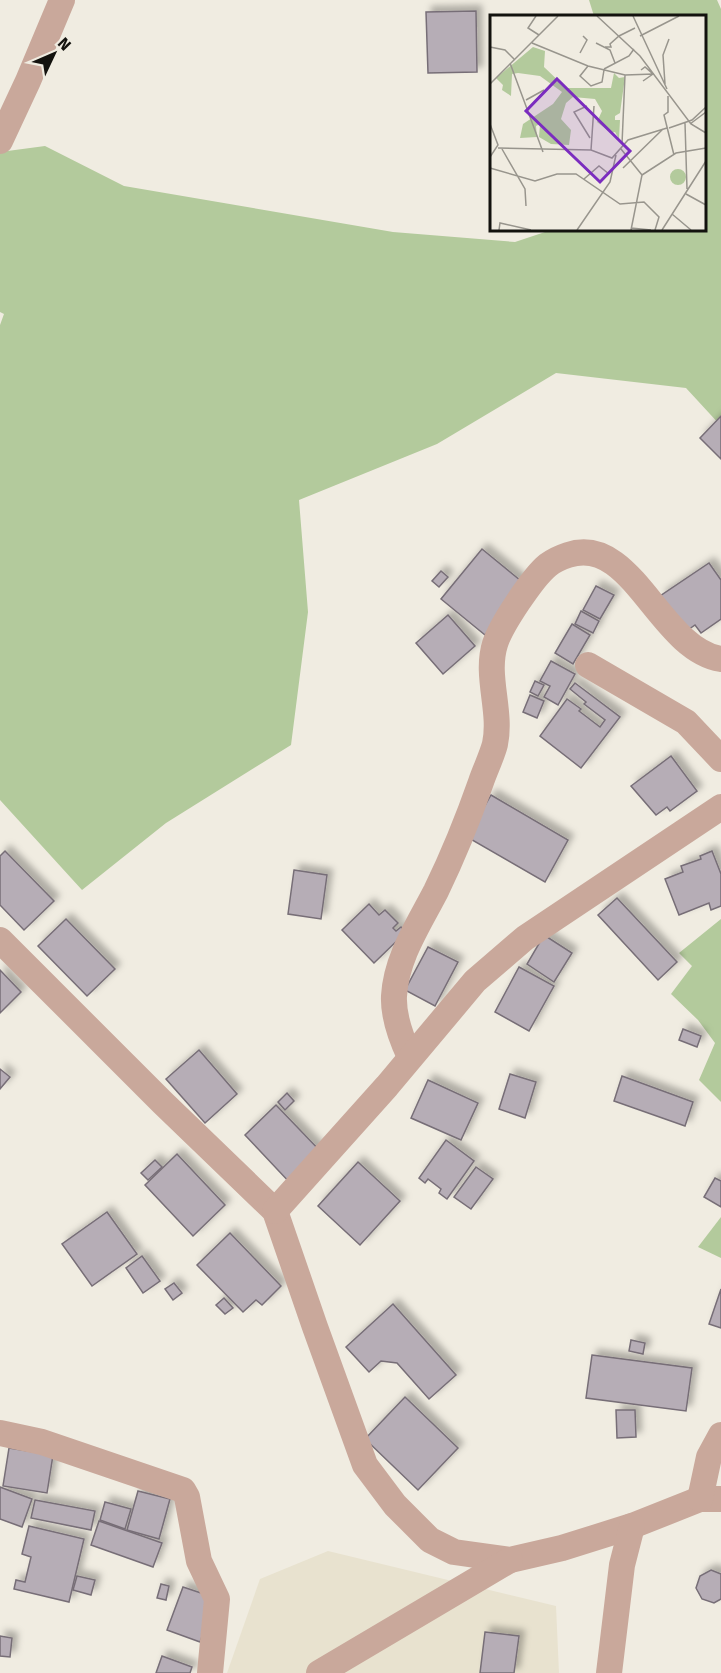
<svg xmlns="http://www.w3.org/2000/svg" width="721" height="1673" font-family="'Fira Sans',sans-serif">
  <defs>
    <filter id="shadow"><feDropShadow dx="5.5" dy="-5.5" stdDeviation="3" flood-color="#0004"/></filter>
  </defs>
  <rect width="100%" height="100%" fill="#f0ece1"/>
  <!-- built -->
  <polygon fill="#e8e2cf" points="328,1551 556,1606 559,1673 227,1673 260,1579"/>
  <!-- green -->
  <g fill="#b3ca9c">
    <polygon points="589,0 717,0 721,9 721,426 686,388 556,373 437,444 299,500 308,612 291,745 166,823 82,890 0,800 0,325 4,314 0,312 0,152 45,146 124,186 393,232 515,242 551,230 704,230 704,16 594,16"/>
    <polygon points="721,919 721,1102 699,1080 715,1043 698,1020 671,994 692,966 679,953"/>
    <polygon points="721,1217 721,1258 698,1247"/>
  </g>
  <!-- building -->
  <g fill="#b6adb6" stroke="#776e77" stroke-width="1.5" filter="url(#shadow)">
    <polygon points="476,11 477,72 428,73 426,12"/>
    <polygon points="721,416 721,459 700,438"/>
    <polygon points="482,549 526,585 485,635 441,599"/>
    <polygon points="709,563 721,580 721,619 701,633 695,625 685,632 660,596"/>
    <polygon points="441,571 448,577 439,587 432,581"/>
    <polygon points="596,586 614,595 600,619 583,610"/>
    <polygon points="581,611 599,621 593,633 575,624"/>
    <polygon points="448,615 475,646 443,674 416,643"/>
    <polygon points="572,624 590,635 573,664 555,653"/>
    <polygon points="551,661 575,674 558,705 544,697 550,686 540,681"/>
    <polygon points="535,681 544,685 538,696 530,692"/>
    <polygon points="575,683 620,717 581,768 540,736 567,699 581,709 579,711 600,727 605,720 584,704 586,702 570,689"/>
    <polygon points="530,695 544,701 537,718 523,712"/>
    <polygon points="671,756 697,791 670,811 667,807 656,815 631,786"/>
    <polygon points="491,795 568,840 545,882 467,837"/>
    <polygon points="5,851 54,901 24,930 0,905 0,856"/>
    <polygon points="712,851 721,874 721,906 711,910 709,903 679,915 665,879 683,872 681,866 701,859 700,856"/>
    <polygon points="294,870 327,875 321,919 288,914"/>
    <polygon points="617,898 677,962 658,980 598,915"/>
    <polygon points="369,904 379,915 385,910 398,923 393,928 396,931 401,927 406,932 374,963 342,930"/>
    <polygon points="66,919 115,969 87,996 38,946"/>
    <polygon points="544,935 572,953 554,982 527,964"/>
    <polygon points="428,947 458,962 435,1006 405,990"/>
    <polygon points="519,967 554,986 529,1031 495,1012"/>
    <polygon points="0,970 21,992 0,1013"/>
    <polygon points="683,1029 701,1036 697,1047 679,1040"/>
    <polygon points="199,1050 237,1094 205,1123 166,1079"/>
    <polygon points="0,1069 10,1077 0,1089"/>
    <polygon points="510,1074 536,1082 525,1118 499,1109"/>
    <polygon points="622,1076 693,1102 685,1126 614,1101"/>
    <polygon points="428,1080 478,1103 461,1140 411,1118"/>
    <polygon points="287,1093 294,1101 285,1110 278,1102"/>
    <polygon points="276,1105 324,1155 292,1185 245,1135"/>
    <polygon points="446,1140 474,1161 447,1199 439,1193 441,1189 428,1179 425,1183 419,1178"/>
    <polygon points="177,1154 225,1205 193,1236 145,1185"/>
    <polygon points="155,1160 162,1167 148,1180 141,1173"/>
    <polygon points="358,1162 400,1201 360,1245 318,1206"/>
    <polygon points="476,1167 493,1179 471,1209 454,1197"/>
    <polygon points="715,1178 721,1181 721,1207 704,1197"/>
    <polygon points="107,1212 137,1254 92,1286 62,1244"/>
    <polygon points="230,1233 281,1286 262,1305 256,1300 243,1312 197,1265"/>
    <polygon points="142,1256 160,1281 143,1293 126,1268"/>
    <polygon points="174,1283 182,1293 173,1300 165,1289"/>
    <polygon points="721,1289 721,1328 709,1324"/>
    <polygon points="224,1298 233,1308 225,1314 216,1305"/>
    <polygon points="393,1304 456,1375 429,1399 397,1363 381,1361 369,1372 346,1347"/>
    <polygon points="631,1340 645,1343 643,1354 629,1351"/>
    <polygon points="592,1355 692,1368 686,1411 586,1398"/>
    <polygon points="405,1397 458,1448 418,1490 365,1439"/>
    <polygon points="616,1410 635,1410 636,1437 617,1438"/>
    <polygon points="9,1448 53,1455 47,1493 3,1486"/>
    <polygon points="0,1487 32,1499 22,1527 0,1519"/>
    <polygon points="138,1491 170,1499 159,1539 127,1530"/>
    <polygon points="35,1500 95,1511 91,1530 31,1518"/>
    <polygon points="105,1502 131,1509 125,1529 100,1520"/>
    <polygon points="99,1521 162,1543 153,1567 91,1545"/>
    <polygon points="29,1526 84,1539 69,1602 14,1589 16,1580 25,1582 31,1557 22,1554"/>
    <polygon points="711,1570 721,1574 721,1599 714,1603 702,1599 696,1588 700,1576"/>
    <polygon points="77,1576 95,1580 91,1595 73,1590"/>
    <polygon points="161,1584 169,1586 166,1600 157,1598"/>
    <polygon points="183,1587 216,1598 200,1642 167,1630"/>
    <polygon points="485,1632 519,1636 514,1673 480,1673"/>
    <polygon points="0,1636 12,1638 10,1657 0,1656"/>
    <polygon points="162,1656 192,1667 190,1673 156,1673"/>
  </g>
  <g fill="none" stroke-linecap="round" stroke-linejoin="round">
    <!-- minor -->
    <g stroke="#c9a89b" stroke-width="26">
      <polyline points="0,141 28,81 62,0"/>
      <polyline points="588,665 686,722 721,759"/>
      <polyline points="0,940 163,1103 275,1211 315,1327 365,1465 395,1505 430,1540 454,1552 510,1560 562,1548 632,1526 700,1499 721,1499"/>
      <path d="M410 1057C402 1040 393 1016 394 996 396 958 419 924 436 891 453 856 468 819 481 782 485 770 492 756 495 744 502 711 485 676 495 644 501 625 533 577 548 565 553 561 562 557 568 555 632 533 659 649 721 659"/>
      <polyline points="275,1211 387,1086 475,981 525,938 721,807"/>
      <polyline points="0,1433 42,1442 183,1490 187,1497 199,1561 217,1599 210,1673"/>
      <polyline points="700,1499 709,1457 721,1435"/>
      <polyline points="319,1673 510,1560"/>
      <polyline points="609,1673 622,1565 632,1526"/>
    </g>
  </g>
  <!-- overview -->
  <g transform="translate(490 15)">
    <rect width="216" height="216" fill="#f0ece1"/>
    <path d="M43 32 55 36 54 52 76 73H121L124 58 129 63 135 62 130 98 125 101V105H130L129 124 125 117 121 118 107 107 112 96 105 84 83 82 76 88 71 104 81 115 79 130 61 129 49 122 50 109 46 111 47 122 30 123 33 109 63 89 72 77 50 61 28 58 22 59 21 81 12 75 13 70 6 63ZM180 162a8 8 0 1 1 16 0a8 8 0 1 1-16 0Z" fill="#b3ca9c"/>
    <path fill="none" stroke="#98958d" stroke-width="1.5" d="M46 1 38 13 49 20M107 1 150 41 201 109 216 118M143 1 177 74M150 21 189 1M42 28 98 51 135 60 164 59M106 28 120 35 125 48M0 32 15 35 24 44M115 32H121L120 29 129 21 145 13M90 38 97 25 93 21M20 48 53 137M98 51 90 61 101 71 112 67 114 55M114 54 139 41 144 34M151 55 155 52 163 59 153 66M0 69 68 1M175 69 173 40 179 24M178 81V97L174 100 184 140M36 85 54 75M97 91 84 97 100 123M195 108 197 174M0 109 8 130 0 142M200 109 216 97M179 113 202 105 216 92M132 129 135 60M8 133 101 135 122 143 138 125 177 113M12 134 35 174 36 191M131 134 152 160 141 215M101 135 104 91M0 153 45 166 67 159H86L130 189 154 187 169 202 165 215M133 153 173 114M152 160 186 138 216 133M94 164 109 151 119 159M196 179 216 190M182 199 201 215M141 213 161 215M9 215 10 208 41 215M87 215 120 167 126 140M172 215 216 146"/>
    <path fill="#7b2cbf" fill-opacity="0.15" stroke="#7b2cbf" stroke-width="3" d="M67 64 140 136 110 167 36 96Z"/>
    <rect width="216" height="216" fill="none" stroke="#13120e" stroke-width="3"/>
  </g>
  <!-- north arrow -->
  <g transform="translate(54 54) rotate(46)" stroke="#f0ece1" stroke-width="4.5" paint-order="stroke">
  <path d="M0-4.5L10 22L0 15L-10 22Z" fill="#13120e"/>
  <text y="-9" font-size="16" font-weight="bold" text-anchor="middle" fill="#13120e">N</text>
  </g>
</svg>
